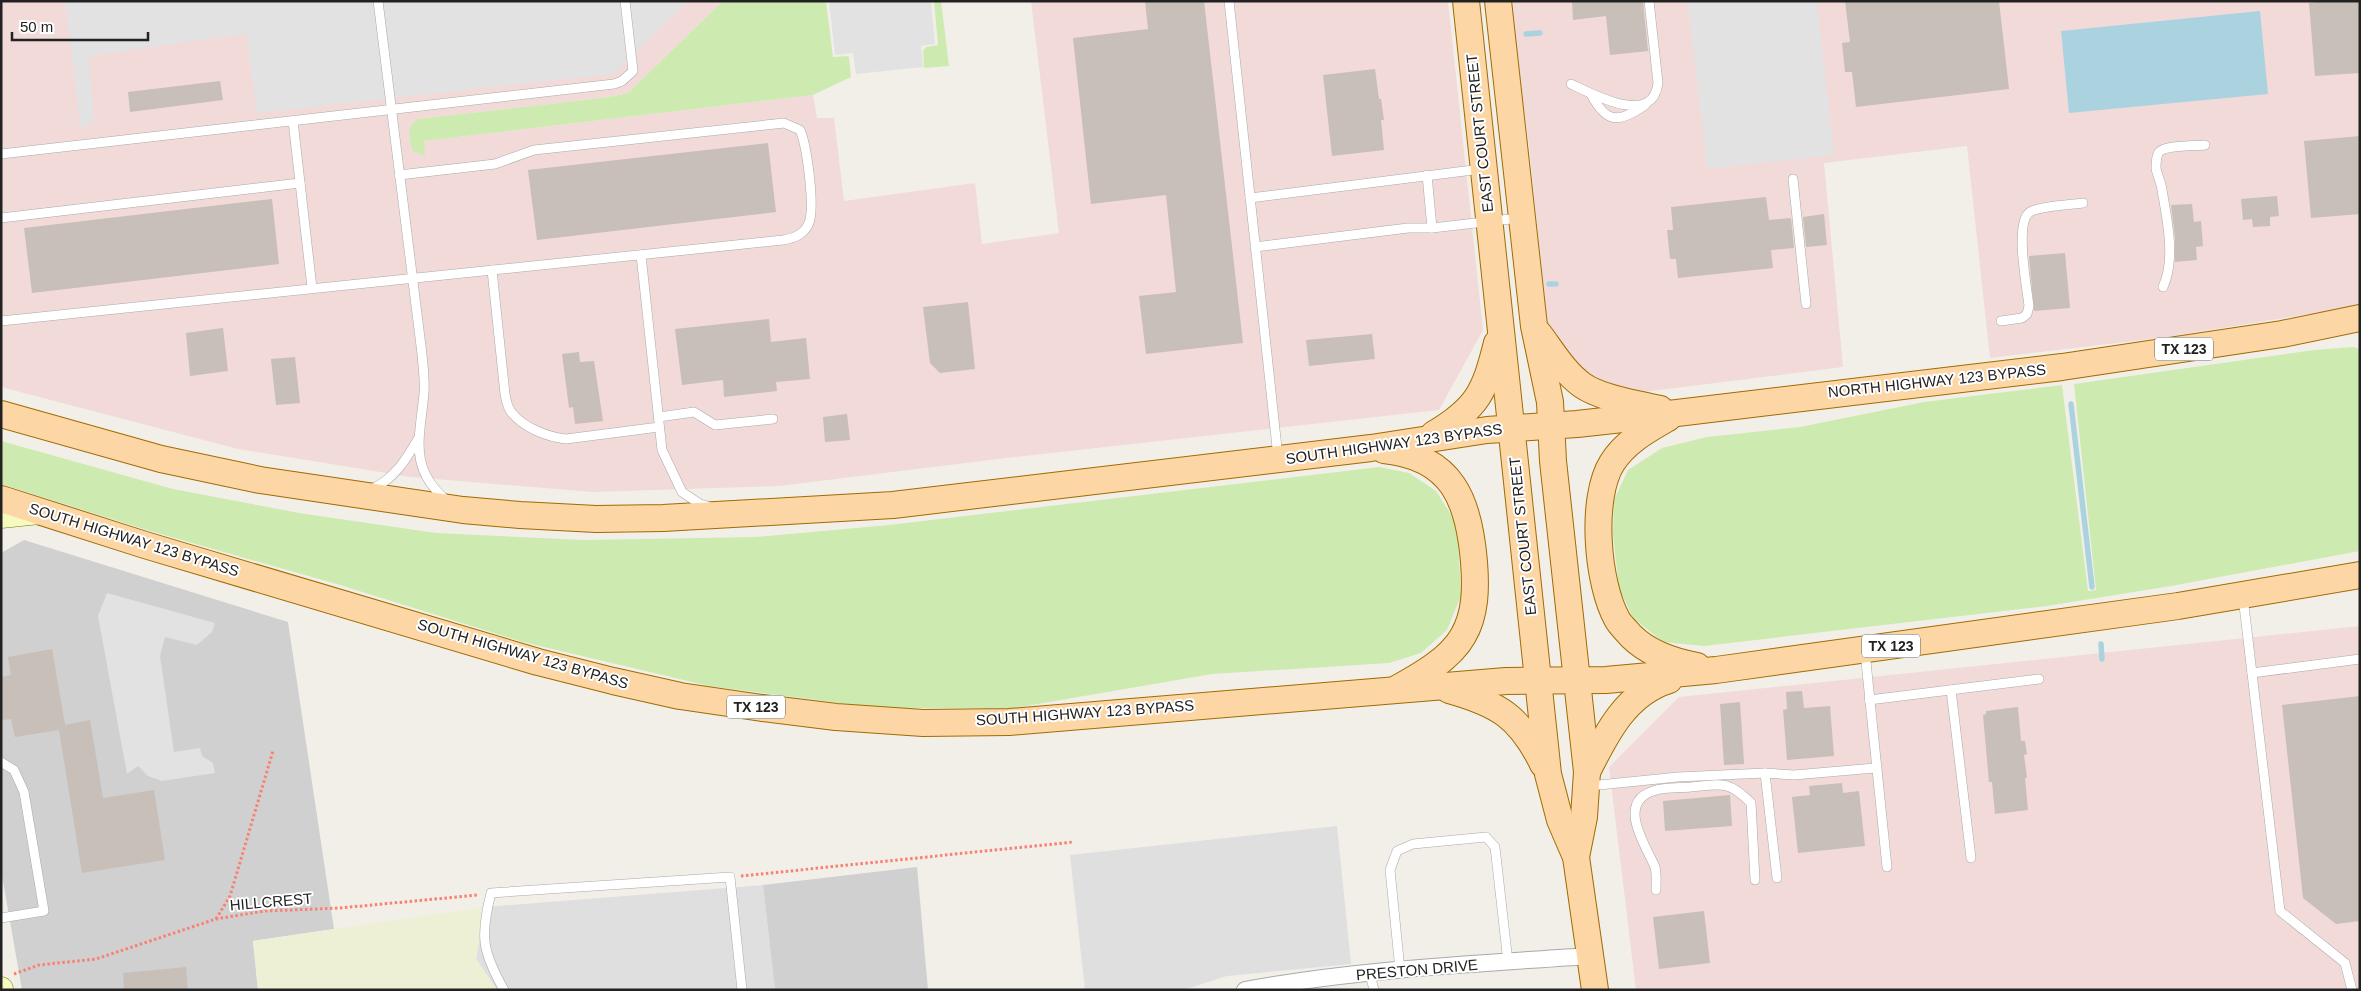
<svg xmlns="http://www.w3.org/2000/svg" width="2361" height="991" font-family="Helvetica,sans-serif">
  <rect width="100%" height="100%" fill="#f2efe9"/>
  <!-- residential -->
  <g fill="#e0dfdf">
    <polygon points="1337,826 1351,964 1227,976 1183,990 1085,990 1070,855"/>
    <polygon points="763,885 775,990 497,990 476,959 485,907"/>
  </g>
  <!-- commercial -->
  <g fill="#f2dad9">
    <polygon points="1,1 723,1 628,93 610,97 418,119 425,156 423,141 813,95 817,118 834,118 844,201 975,183 982,244 1059,233 1031,1 1448,1 1483,330 1439,410 1006,458 779,486 592,492 411,477 238,449 1,387"/>
    <polygon points="1510,1 2360,1 2360,306 2160,338 1990,358 1967,146 1824,163 1843,367 1627,394 1594,385 1548,330 1529,146"/>
    <polygon points="2360,626 2360,990 1636,990 1609,767 1679,697"/>
  </g>
  <!-- religious -->
  <g fill="#d0d0d0">
    <polygon points="24,540 288,622 334,929 253,941 258,990 22,990 1,870 1,553"/>
    <polygon points="917,867 928,990 775,990 763,885"/>
  </g>
  <!-- farmland -->
  <polygon fill="#eef0d5" points="485,907 476,959 497,990 258,990 253,941"/>
  <!-- grass -->
  <g fill="#cdebb0">
    <path d="M723 1H826L833 57 847 56 849 57 851 77 813 95 424 141 425 156 413 151C409 139 406 126 418 119L610 97 628 93Z"/>
    <polygon points="934,1 941,1 949,66 924,68 923,51 926,47 938,45"/>
    <polygon points="2353,347 2360,349 2360,551 2171,586 2047,606 1704,646 1663,642 1633,618 1619,588 1613,534 1614,500 1628,470 1662,448 1707,437 1800,427 1924,402 2062,385 2088,591 2096,590 2074,384 2314,350"/>
    <polygon points="1,441 173,489 299,513 436,533 584,540 756,537 889,525 1379,467 1409,473 1436,491 1457,524 1461,596 1447,630 1421,653 1389,663 1212,674 1014,708 878,708 709,686 523,642 340,585 150,531 1,484"/>
  </g>
  <!-- parking -->
  <g fill="#e2e2e2">
    <polygon points="65,1 688,1 614,74 257,113 246,34 89,56 94,121 81,129"/>
    <polygon points="829,1 931,1 935,44 921,46 923,67 856,74 853,53 835,55"/>
    <polygon points="1688,1 1817,1 1834,155 1707,169"/>
    <polygon points="107,593 215,623 212,632 197,645 165,637 160,656 174,752 200,748 202,756 213,763 215,773 162,781 148,776 138,766 127,774 98,616"/>
  </g>
  <!-- water -->
  <polygon fill="#aad3df" points="2260,11 2268,94 2069,113 2061,31"/>
  <g fill="none" stroke-linecap="round" stroke-linejoin="round">
    <!-- stream -->
    <g stroke="#aad3df" stroke-width="5.5">
      <polyline points="1526,34 1540,33"/>
      <polyline points="1549,284 1556,284"/>
      <polyline points="2071,404 2092,587"/>
      <polyline points="2101,644 2102,659"/>
    </g>
  </g>
  <!-- building -->
  <g fill="#c7bfb8">
    <polygon points="1145,1 1204,1 1243,343 1146,354 1139,296 1176,292 1166,195 1091,204 1073,38 1148,29"/>
    <polygon points="1572,1 1643,1 1648,51 1610,55 1606,16 1573,20"/>
    <polygon points="1845,1 1999,1 2009,89 1856,107 1852,72 1845,72 1842,43 1850,42"/>
    <polygon points="2326,1 2360,1 2360,73 2315,76 2309,3"/>
    <polygon points="1375,69 1379,99 1381,99 1384,120 1381,120 1384,150 1332,156 1323,75"/>
    <polygon points="220,81 223,100 130,112 128,92"/>
    <polygon points="2360,136 2360,214 2311,218 2304,141"/>
    <polygon points="768,143 776,212 537,240 528,170"/>
    <polygon points="2277,196 2279,216 2270,217 2270,226 2253,227 2252,219 2243,220 2241,199"/>
    <polygon points="1766,197 1769,220 1791,218 1794,248 1771,250 1773,268 1678,278 1676,259 1670,259 1667,230 1673,230 1671,207"/>
    <polygon points="272,199 279,264 32,293 24,228"/>
    <polygon points="2192,204 2194,222 2201,221 2203,246 2196,247 2197,260 2175,262 2175,238 2171,205"/>
    <polygon points="1824,214 1827,245 1806,247 1803,217"/>
    <polygon points="2065,253 2070,308 2034,311 2029,256"/>
    <polygon points="968,302 975,369 940,373 930,363 923,307"/>
    <polygon points="769,319 771,342 806,338 810,379 776,382 777,391 724,397 723,380 682,385 675,329"/>
    <polygon points="223,328 228,371 190,376 186,333"/>
    <polygon points="1372,334 1375,359 1309,366 1306,340"/>
    <polygon points="579,352 580,362 594,361 603,421 575,424 573,407 569,408 562,354"/>
    <polygon points="295,357 300,403 276,405 271,359"/>
    <polygon points="847,414 850,440 825,442 823,417"/>
    <polygon points="52,649 65,725 90,720 103,798 154,790 165,860 82,873 59,730 15,737 11,719 1,720 1,677 11,675 8,657"/>
    <polygon points="1802,691 1804,708 1830,706 1834,756 1787,760 1783,710 1787,709 1786,692"/>
    <polygon points="2360,696 2360,921 2336,924 2303,898 2282,705"/>
    <polygon points="1740,702 1744,764 1724,765 1720,704"/>
    <polygon points="2018,707 2021,741 2025,741 2027,754 2024,755 2027,778 2025,778 2028,810 1995,814 1992,782 1989,782 1983,715 1986,714 1986,711"/>
    <polygon points="1842,783 1843,793 1859,791 1865,846 1798,853 1792,797 1810,795 1809,786"/>
    <polygon points="1730,795 1732,826 1665,831 1663,801"/>
    <polygon points="1704,911 1710,963 1659,969 1653,917"/>
    <polygon points="186,967 188,990 124,990 123,973"/>
  </g>
  <g fill="none" stroke-linecap="round" stroke-linejoin="round">
    <!-- service casing -->
    <g stroke="#a9a9a9" stroke-width="10">
      <g id="service">
        <path d="M378 1 422 354C423 367 425 380 424 393 420 438 408 468 447 501"/>
        <polyline points="1229,1 1278,457"/>
        <path d="M1571 84C1594 95 1653 127 1658 83L1649 1"/>
        <path d="M1591 94C1606 123 1618 124 1645 105"/>
        <polyline points="293,121 312,288"/>
        <polyline points="1,154 614,84 622,81 633,71 625,1"/>
        <polyline points="1427,175 1432,228"/>
        <polyline points="1793,179 1806,304"/>
        <polyline points="1250,198 1481,169"/>
        <polyline points="1,218 300,183"/>
        <polyline points="1255,247 1408,228 1432,228 1519,218"/>
        <polyline points="641,255 662,450 682,492 700,504 708,506"/>
        <path d="M492 270 505 394C506 400 508 409 512 413 524 428 548 437 566 439L659 427"/>
        <path d="M2163 287C2176 259 2167 219 2162 190 2161 182 2157 175 2156 168 2156 163 2156 156 2159 152 2165 145 2195 146 2205 145"/>
        <path d="M1 321 783 240C793 238 802 236 808 225 816 211 807 146 800 130L784 123 534 150 495 164 399 175"/>
        <path d="M2001 321 2022 318 2027 314 2029 306C2027 288 2014 222 2030 212 2040 206 2070 205 2083 203"/>
        <polyline points="659,417 694,412 715,425 773,419"/>
        <path d="M372 489C395 478 405 461 418 439"/>
        <polyline points="2243,597 2280,911 2345,963 2352,990"/>
        <polyline points="1865,652 1887,867"/>
        <polyline points="2252,673 2360,659"/>
        <polyline points="1951,690 1971,858"/>
        <polyline points="1869,700 2039,679"/>
        <polyline points="1,762 14,770 24,792 44,911 1,918"/>
        <polyline points="1765,773 1777,878"/>
        <polyline points="1589,786 1678,777 1765,773 1794,775 1875,768"/>
        <path d="M1656 890C1656 883 1657 874 1655 867 1646 846 1616 803 1653 791 1664 787 1680 788 1691 787 1722 784 1728 780 1751 803L1755 880"/>
        <polyline points="1400,970 1390,870 1397,851 1413,844 1486,837 1495,847 1508,962"/>
        <polyline points="1370,974 1374,990"/>
        <path d="M504 990C482 951 480 936 491 893L730 877 742 990"/>
      </g>
    </g>
    <!-- minor casing -->
    <g stroke="#a9a9a9" stroke-width="18">
      <path id="minor" d="M1245 990C1358 969 1475 964 1589 956"/>
    </g>
    <!-- secondary casing -->
    <g stroke="#707d05" stroke-width="25">
      <g id="secondary">
        <polyline points="1,516 39,512"/>
        <polyline points="1,989 1,990"/>
      </g>
    </g>
    <!-- primary casing -->
    <g stroke="#a06b00" stroke-width="28">
      <g id="primary">
        <polyline points="1466,1 1548,774 1560,820 1576,857 1595,990"/>
        <polyline points="1498,1 1534,326 1550,402 1553,461 1587,772 1584,817 1576,857"/>
        <path d="M1539 334C1552 351 1564 372 1582 385 1600 398 1638 404 1660 409"/>
        <polyline points="1,414 161,459 260,480 463,510 520,515 596,519 663,518 893,505 1371,448 1487,430 1577,424 1677,413 2062,367 2282,334 2360,318"/>
        <path d="M1668 418C1647 430 1625 442 1612 463 1590 498 1597 583 1617 619 1620 625 1627 631 1631 636 1648 653 1675 662 1697 666"/>
        <path d="M1434 434C1478 408 1485 391 1497 343"/>
        <path d="M1384 450C1453 457 1469 501 1474 562 1476 587 1476 614 1463 636 1450 659 1420 676 1398 688"/>
        <polyline points="1,499 145,545 538,662 613,681 680,696 762,708 836,717 923,723 1009,722 1506,681 1606,680 1716,670 2178,606 2360,575"/>
        <path d="M1449 690C1499 704 1520 717 1543 764"/>
        <path d="M1587 772C1606 734 1626 693 1669 680"/>
      </g>
    </g>
    <!-- path -->
    <g stroke="#fa8072" stroke-width="3" stroke-dasharray="2.5 2.5" stroke-linecap="butt">
      <polyline points="741,876 1073,842"/>
      <polyline points="216,919 230,896 273,751"/>
      <polyline points="14,974 39,965 96,959 216,919 264,911 340,908 478,895"/>
    </g>
    <!-- service -->
    <use href="#service" stroke="#fff" stroke-width="9"/>
    <!-- minor -->
    <use href="#minor" stroke="#fff" stroke-width="16"/>
    <!-- secondary -->
    <use href="#secondary" stroke="#f7fabf" stroke-width="24"/>
    <!-- primary -->
    <use href="#primary" stroke="#fcd6a4" stroke-width="26"/>
  </g>
  <g text-anchor="middle" stroke-width="4" stroke-linejoin="round" paint-order="stroke">
    <!-- shield labels -->
    <g fill="#fff" stroke="#646464" stroke-width="1">
      <rect x="2155" y="337.5" width="58" height="23" rx="4"/>
      <rect x="1862" y="634.5" width="58" height="23" rx="4"/>
      <rect x="727" y="695.5" width="58" height="23" rx="4"/>
    </g>
    <g font-size="14" font-weight="bold" fill="#222">
      <text x="2184" y="354">TX 123</text>
      <text x="1891" y="651">TX 123</text>
      <text x="756" y="712">TX 123</text>
    </g>
    <!-- street labels -->
    <g font-size="15" fill="#222" stroke="#fff">
      <text transform="translate(1480 133) rotate(-96)" y="5">EAST COURT STREET</text>
      <text transform="translate(1937 381) rotate(-6)" y="5">NORTH HIGHWAY 123 BYPASS</text>
      <text transform="translate(1394 444) rotate(-8)" y="5">SOUTH HIGHWAY 123 BYPASS</text>
      <text transform="translate(1523 536) rotate(-96)" y="5">EAST COURT STREET</text>
      <text transform="translate(134 540) rotate(17)" y="5">SOUTH HIGHWAY 123 BYPASS</text>
      <text transform="translate(523 654) rotate(16)" y="5">SOUTH HIGHWAY 123 BYPASS</text>
      <text transform="translate(1085 713) rotate(-4)" y="5">SOUTH HIGHWAY 123 BYPASS</text>
      <text transform="translate(271 902) rotate(-5)" y="5">HILLCREST</text>
      <text transform="translate(1417 970) rotate(-5)" y="5">PRESTON DRIVE</text>
    </g>
  </g>
  <!-- border -->
  <rect width="2361" height="991" fill="none" stroke="#222222" stroke-width="5"/>
  <!-- scale -->
  <path d="M12 32v8h136v-8" fill="none" stroke="#222222" stroke-width="2.5"/>
  <text x="20" y="32" font-size="15" fill="#222222" stroke="#ffffff" stroke-width="4" paint-order="stroke">50 m</text>
</svg>
